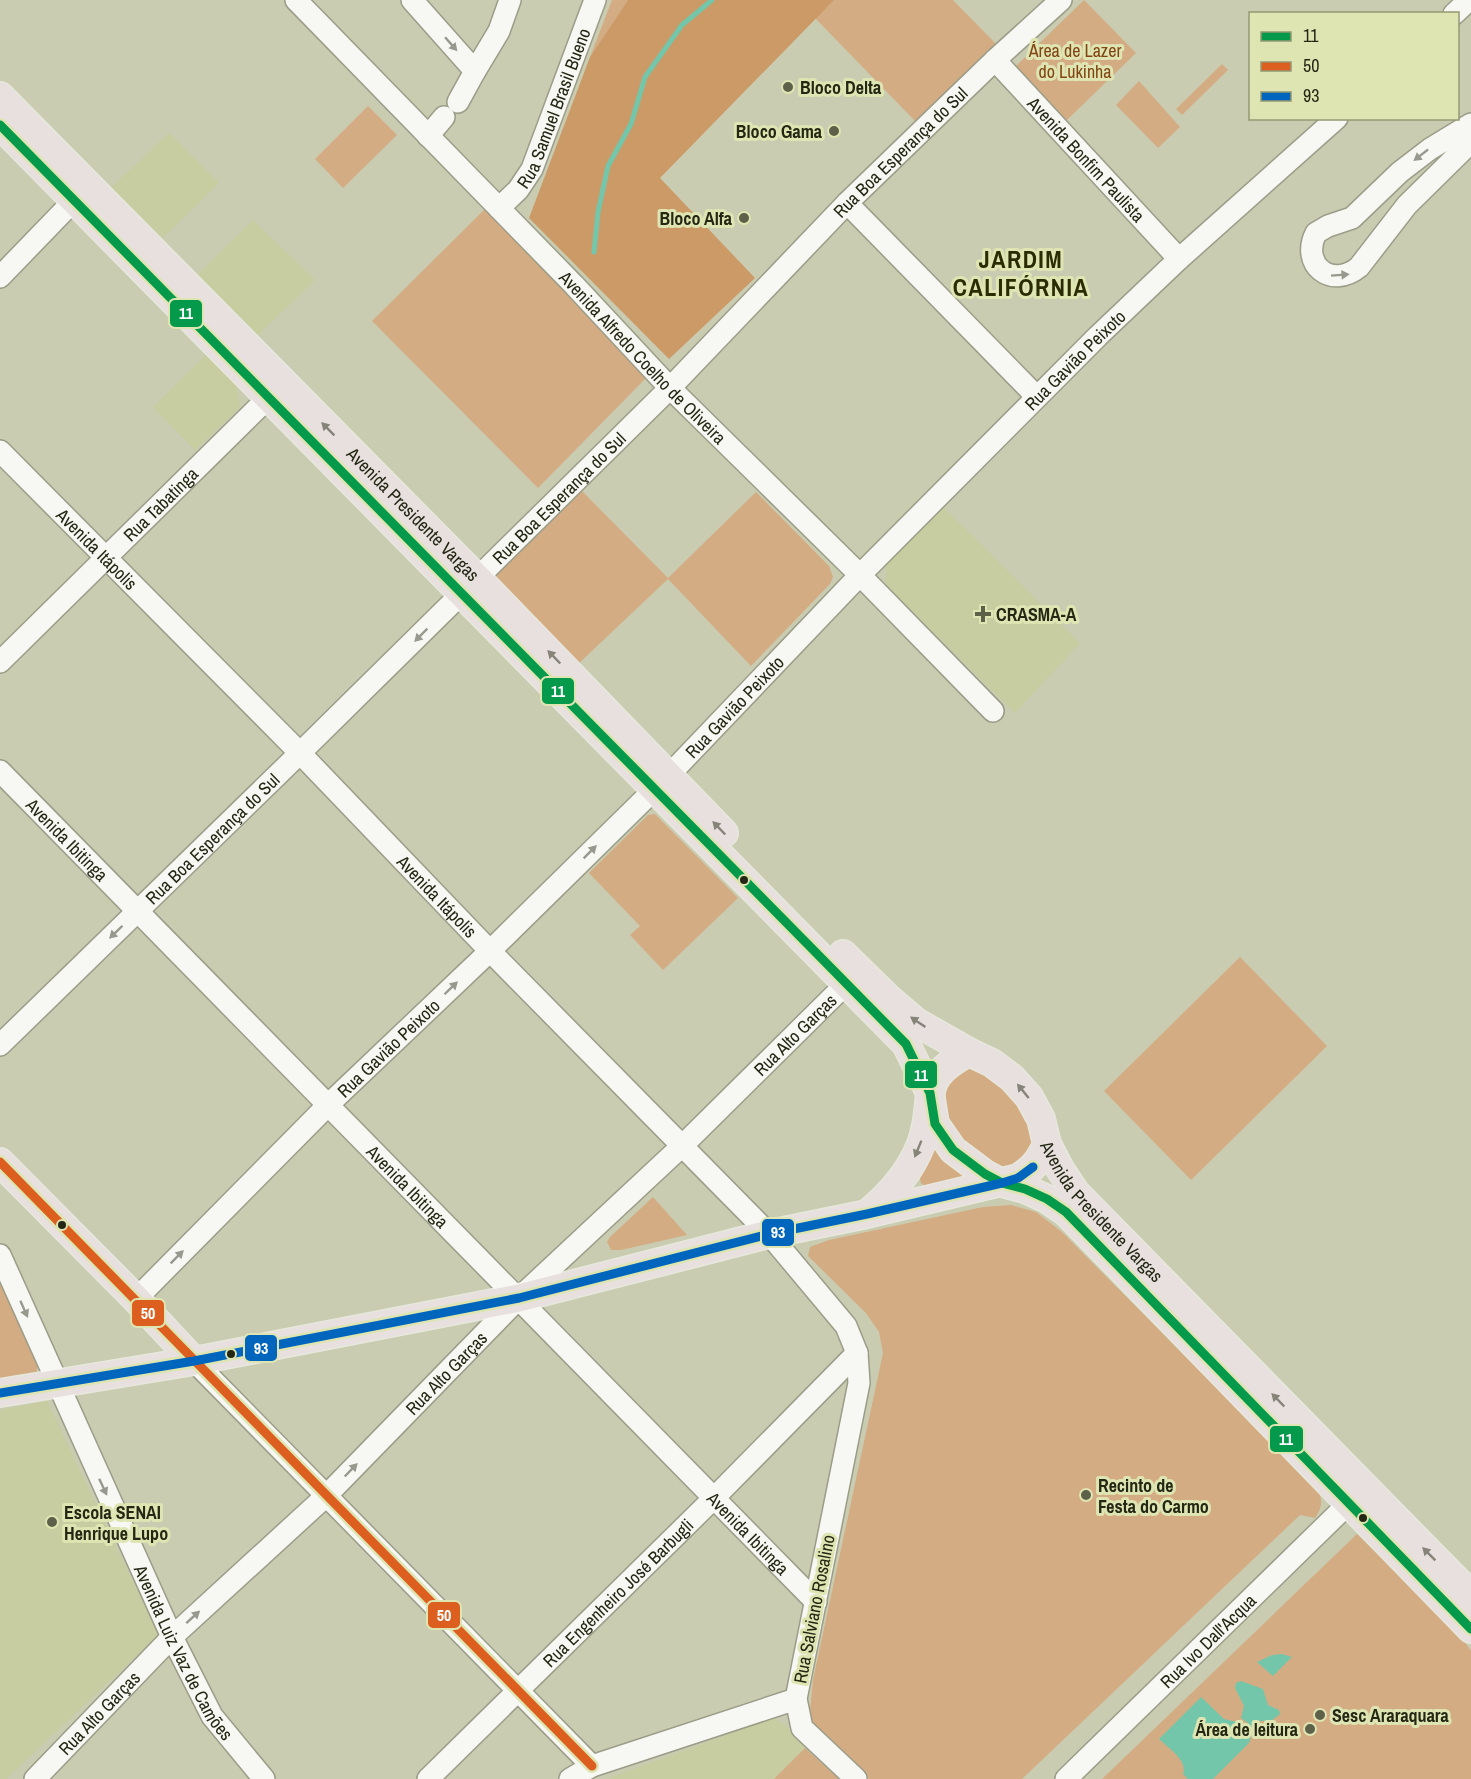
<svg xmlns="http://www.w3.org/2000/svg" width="1471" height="1779" viewBox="0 0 1471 1779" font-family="'Archivo Narrow',sans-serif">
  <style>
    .built { fill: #c7cda0 }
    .green { fill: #d4ac83 }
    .forest { fill: #cc9a67 }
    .water { fill: #74c6aa }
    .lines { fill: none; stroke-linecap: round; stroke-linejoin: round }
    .stream { stroke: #74c6aa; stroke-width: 5 }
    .minor-casing { stroke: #9b9d88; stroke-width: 24 }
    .major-casing { stroke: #e7e8dc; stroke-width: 30 }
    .minor { stroke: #f7f7f3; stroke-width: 21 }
    .major { stroke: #e7e0df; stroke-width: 27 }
    .bus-1-casing { stroke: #dee5b2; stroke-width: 14 }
    .bus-2-casing { stroke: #dee5b2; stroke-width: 14 }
    .bus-3-casing { stroke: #dee5b2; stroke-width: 14 }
    .bus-1 { stroke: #04994b; stroke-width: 9 }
    .bus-2 { stroke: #dd5f20; stroke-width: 9 }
    .bus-3 { stroke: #0065bd; stroke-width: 9 }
    .oneway { fill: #98998e }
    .oneway2 { fill: #868479 }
    .poi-dot { fill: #5e614a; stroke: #dee5b2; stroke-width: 2 }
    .bus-dot { fill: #242713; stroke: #dee5b2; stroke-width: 2 }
    .labels { text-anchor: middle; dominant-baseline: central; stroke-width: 6; stroke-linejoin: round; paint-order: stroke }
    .park-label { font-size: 18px; fill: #824413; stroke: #dee5b2 }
    .poi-label { font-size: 18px; font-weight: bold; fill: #242713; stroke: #dee5b2; text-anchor: start }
    .street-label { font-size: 18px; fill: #242713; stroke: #dee5b2 }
    .district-label { font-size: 24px; font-weight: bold; letter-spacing: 1.5px; fill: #292c00; stroke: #dee5b2 }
    .line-badge { stroke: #dee5b2; stroke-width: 2 }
    .badge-label { font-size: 16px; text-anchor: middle; font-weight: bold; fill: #fff }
  </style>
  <rect width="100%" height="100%" fill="#c9ccb1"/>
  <!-- built -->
  <g class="built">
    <path d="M169,133L219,183L163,238L111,188Z"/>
    <path d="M253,220L315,280L257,336L197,275Z"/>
    <path d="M208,353L236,382L240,407L195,450L153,407Z"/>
    <path d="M944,508L1080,643L1015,713L886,585V565Z"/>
    <path d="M47,1401L158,1635L6,1779H0V1410Z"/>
    <path d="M774,1718L785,1725L805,1748L774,1779H606Z"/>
  </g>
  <!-- green -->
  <g class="green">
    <path d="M612,0H628L590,57Z"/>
    <path d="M834,0H953L997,45L917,123L815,18Z"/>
    <path d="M1084,0L1136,53L1066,121L1014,68Z"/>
    <path d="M1222,64L1228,70L1182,115L1176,109Z"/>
    <path d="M1139,81L1180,127L1158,148L1116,105Z"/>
    <path d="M368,106L397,135L343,188L315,159Z"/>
    <path d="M485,209L649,375L538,488L372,321Z"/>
    <path d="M581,490L668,578L756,492L829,566L833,577L830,584L751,666L668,579L576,666L493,577Z"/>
    <path d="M655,814L738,898L663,970L630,935L640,926L589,873L648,815Z"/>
    <path d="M1240,957L1327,1046L1191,1180L1104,1091Z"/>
    <path d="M977,1066L1024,1103L1035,1146L1017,1167L993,1170L943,1124V1087L966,1067Z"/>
    <path d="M934,1140L972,1179L927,1188L921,1183L919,1175Z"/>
    <path d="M653,1197L687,1235L621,1250H611L607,1242L610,1237Z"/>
    <path d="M1011,1205L1036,1212L1062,1232L1318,1490C1323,1501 1322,1508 1315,1518L1300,1515L1022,1779H869L813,1724L810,1710L813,1680L883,1353L879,1332L866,1313L808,1256L810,1247L829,1240L983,1207Z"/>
    <path d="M0,1280L38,1365L36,1374L0,1384Z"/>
    <path d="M1357,1534L1461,1636L1471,1651V1779H1102Z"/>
    <path d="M805,1748L839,1779H774Z"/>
  </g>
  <!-- forest -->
  <path class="forest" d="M628,0H834L660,178L755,278L669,359L529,218L590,57Z"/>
  <!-- water -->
  <g class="water">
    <path d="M1282,1654L1292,1657L1273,1676L1257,1662L1272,1655Z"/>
    <path d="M1241,1681L1263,1689L1268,1705L1279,1710L1280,1714L1271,1721H1259L1255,1724L1249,1743L1213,1779H1188L1183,1774C1188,1760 1168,1748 1159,1739L1201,1697L1224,1719L1241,1723L1248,1728L1249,1724L1241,1718L1244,1706L1235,1688L1236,1683Z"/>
  </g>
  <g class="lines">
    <!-- stream -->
    <path class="stream" d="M594,252L598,212L608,166L631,124L645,77L682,25L712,0"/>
    <!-- minor casing -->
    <g class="minor-casing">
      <g id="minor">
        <path id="s1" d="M296,0L574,285L670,388L860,575L993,711"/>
        <path d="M412,0L475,71L499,31L510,0"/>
        <path d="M1454,14L1469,0"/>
        <path id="s2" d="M995,60L1179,259"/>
        <path d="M458,102L475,71"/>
        <path d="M1471,124L1430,149L1400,172L1352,218L1328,226L1316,233C1300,264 1331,290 1359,267L1407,205L1471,142"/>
        <path d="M428,136L444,117"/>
        <path d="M847,203L1037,397"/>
        <path id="s3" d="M499,208L518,190L532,169L595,0"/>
        <path d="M0,277L85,189"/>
        <path id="s4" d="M0,451L300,753L490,951L769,1234L846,1326L857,1353L859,1383L796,1699L802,1728L856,1779"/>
        <path id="s5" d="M0,662L269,397"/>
        <path id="s6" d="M0,771L816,1602"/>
        <path id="s7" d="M0,1045L300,753L670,388L847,203L995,60L1061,0"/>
        <path id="s8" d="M0,1255L172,1637L212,1716L264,1779"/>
        <path id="s9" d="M136,1299L329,1104L490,951L669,775L860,575L1098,336L1179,259L1337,118"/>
        <path d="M194,1361L592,1766"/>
        <path id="s10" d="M35,1779L172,1637L326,1496L519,1298L683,1145L857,973"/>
        <path id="s11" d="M428,1779L714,1498L857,1353"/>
        <path d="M570,1779L592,1766L796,1699"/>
        <path id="s12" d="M1066,1779L1349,1503"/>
      </g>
    </g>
    <!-- major casing -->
    <g class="major-casing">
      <g id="major">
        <path id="s13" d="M0,96L477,578L724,833"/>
        <path d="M0,125L906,1044L930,1093L935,1124L953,1150L985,1174L1002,1183L1025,1189L1047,1199L1066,1212L1471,1629"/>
        <path id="s14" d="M843,954L889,999L916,1022L969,1052L992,1063L1012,1078L1029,1097L1041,1119L1047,1144L1060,1169L1076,1193L1471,1595"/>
        <path d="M0,1162L136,1299L194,1361"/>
        <path d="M868,1213C891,1194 910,1173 921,1144C938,1097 914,1081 969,1052"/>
        <path d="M0,1393L194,1361L519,1298L769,1234L867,1214L1018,1178C1033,1169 1040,1160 1047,1144"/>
      </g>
    </g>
    <!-- minor -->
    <use href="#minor" class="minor"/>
    <!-- major -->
    <use href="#major" class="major"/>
    <!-- bus-1 casing -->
    <g class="bus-1-casing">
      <path id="bus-1" d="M0,125L906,1044L930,1093L935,1124L953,1150L985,1174L1002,1183L1025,1189L1047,1199L1066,1212L1471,1629"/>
    </g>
    <!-- bus-2 casing -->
    <g class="bus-2-casing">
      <path id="bus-2" d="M0,1162L592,1766"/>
    </g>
    <!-- bus-3 casing -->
    <g class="bus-3-casing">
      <path id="bus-3" d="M0,1393L194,1361L519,1298L769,1234L867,1214L1002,1183L1018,1178L1033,1167"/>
    </g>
    <!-- bus-1 -->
    <use href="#bus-1" class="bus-1"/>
    <!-- bus-2 -->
    <use href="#bus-2" class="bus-2"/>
    <!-- bus-3 -->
    <use href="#bus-3" class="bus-3"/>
  </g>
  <!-- one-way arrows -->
  <defs><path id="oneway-solid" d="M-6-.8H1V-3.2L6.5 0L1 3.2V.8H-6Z" transform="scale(1.5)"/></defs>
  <g class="oneway">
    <use href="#oneway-solid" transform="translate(451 44) rotate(49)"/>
    <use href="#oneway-solid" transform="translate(1421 155) rotate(142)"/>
    <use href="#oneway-solid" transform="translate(1340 275) rotate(-4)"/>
    <use href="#oneway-solid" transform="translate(421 635) rotate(135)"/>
    <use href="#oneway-solid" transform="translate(590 852) rotate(-45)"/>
    <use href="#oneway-solid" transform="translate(116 932) rotate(136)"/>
    <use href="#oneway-solid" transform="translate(451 988) rotate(-44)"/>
    <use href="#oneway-solid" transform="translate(177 1257) rotate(-45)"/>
    <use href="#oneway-solid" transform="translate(24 1309) rotate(66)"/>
    <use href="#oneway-solid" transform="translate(351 1470) rotate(-46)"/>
    <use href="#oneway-solid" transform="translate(103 1487) rotate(65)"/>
    <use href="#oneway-solid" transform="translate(193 1617) rotate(-42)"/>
  </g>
  <g class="oneway2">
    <use href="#oneway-solid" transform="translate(328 429) rotate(-135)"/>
    <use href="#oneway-solid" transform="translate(554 657) rotate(-134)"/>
    <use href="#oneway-solid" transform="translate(719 828) rotate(-134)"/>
    <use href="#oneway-solid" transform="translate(918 1022) rotate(-146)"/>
    <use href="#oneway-solid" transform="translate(1023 1091) rotate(-129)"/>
    <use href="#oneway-solid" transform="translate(918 1149) rotate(112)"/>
    <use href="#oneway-solid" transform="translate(1278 1400) rotate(-134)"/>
    <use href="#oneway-solid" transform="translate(1429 1554) rotate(-135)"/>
  </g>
  <!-- markers -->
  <g class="poi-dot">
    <circle cx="788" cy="87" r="6"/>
    <circle cx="834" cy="131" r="6"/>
    <circle cx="744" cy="218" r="6"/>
    <path d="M980 605h6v6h6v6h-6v6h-6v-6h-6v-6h6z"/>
    <circle cx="1086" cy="1495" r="6"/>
    <circle cx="52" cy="1522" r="6"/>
    <circle cx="1320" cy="1715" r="6"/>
    <circle cx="1310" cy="1729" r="6"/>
  </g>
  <g class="bus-dot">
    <circle cx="744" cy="880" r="5"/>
    <circle cx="62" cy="1225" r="5"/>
    <circle cx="231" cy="1354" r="5"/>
    <circle cx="1363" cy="1518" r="5"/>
  </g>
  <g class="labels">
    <!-- park labels -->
    <g class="park-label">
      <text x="1075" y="50">Área de Lazer<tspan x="1075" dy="21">do Lukinha</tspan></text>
    </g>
    <!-- poi labels -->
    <g class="poi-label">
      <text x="800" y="87">Bloco Delta</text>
      <text x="822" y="131" text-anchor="end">Bloco Gama</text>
      <text x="732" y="218" text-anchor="end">Bloco Alfa</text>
      <text x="996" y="614">CRASMA-A</text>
      <text x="1098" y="1485">Recinto de<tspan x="1098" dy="21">Festa do Carmo</tspan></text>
      <text x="64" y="1512">Escola SENAI<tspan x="64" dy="21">Henrique Lupo</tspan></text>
      <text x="1332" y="1715">Sesc Araraquara</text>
      <text x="1298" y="1729" text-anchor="end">Área de leitura</text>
    </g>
    <!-- street labels -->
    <g class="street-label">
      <text stroke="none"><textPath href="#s3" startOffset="116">Rua Samuel Brasil Bueno</textPath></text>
      <text stroke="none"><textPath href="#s7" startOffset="1268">Rua Boa Esperança do Sul</textPath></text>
      <text stroke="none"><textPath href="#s2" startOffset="135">Avenida Bonfim Paulista</textPath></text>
      <text stroke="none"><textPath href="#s1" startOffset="498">Avenida Alfredo Coelho de Oliveira</textPath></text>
      <text stroke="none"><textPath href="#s9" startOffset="1328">Rua Gavião Peixoto</textPath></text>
      <text stroke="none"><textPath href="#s7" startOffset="782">Rua Boa Esperança do Sul</textPath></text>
      <text stroke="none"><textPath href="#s5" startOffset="225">Rua Tabatinga</textPath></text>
      <text stroke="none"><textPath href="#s13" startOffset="588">Avenida Presidente Vargas</textPath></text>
      <text stroke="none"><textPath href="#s4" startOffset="138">Avenida Itápolis</textPath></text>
      <text stroke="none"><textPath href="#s9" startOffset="842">Rua Gavião Peixoto</textPath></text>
      <text stroke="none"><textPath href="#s6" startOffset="96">Avenida Ibitinga</textPath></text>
      <text stroke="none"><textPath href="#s7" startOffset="296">Rua Boa Esperança do Sul</textPath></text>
      <text stroke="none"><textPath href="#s4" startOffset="624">Avenida Itápolis</textPath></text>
      <text stroke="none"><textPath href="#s10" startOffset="1064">Rua Alto Garças</textPath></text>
      <text stroke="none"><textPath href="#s9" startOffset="356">Rua Gavião Peixoto</textPath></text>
      <text stroke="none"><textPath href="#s6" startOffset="582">Avenida Ibitinga</textPath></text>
      <text stroke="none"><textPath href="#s14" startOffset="375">Avenida Presidente Vargas</textPath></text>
      <text stroke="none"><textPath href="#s10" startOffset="578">Rua Alto Garças</textPath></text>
      <text stroke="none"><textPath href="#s6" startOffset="1068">Avenida Ibitinga</textPath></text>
      <text stroke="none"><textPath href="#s11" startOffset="266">Rua Engenheiro José Barbugli</textPath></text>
      <text transform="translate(814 1609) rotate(-79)">Rua Salviano Rosalino</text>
      <text stroke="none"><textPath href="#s12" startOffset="198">Rua Ivo Dall'Acqua</textPath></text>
      <text stroke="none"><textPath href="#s8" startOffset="438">Avenida Luiz Vaz de Camões</textPath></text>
      <text stroke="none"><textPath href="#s10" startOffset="92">Rua Alto Garças</textPath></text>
    </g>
    <!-- district labels -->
    <g class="district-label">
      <text x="1021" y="259">JARDIM<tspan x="1021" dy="28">CALIFÓRNIA</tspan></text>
    </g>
  </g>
  <g class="line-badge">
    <rect x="169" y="299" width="34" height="29" rx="6" fill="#04994b"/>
    <rect x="541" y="677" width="34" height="28" rx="6" fill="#04994b"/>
    <rect x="904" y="1060" width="34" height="29" rx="6" fill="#04994b"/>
    <rect x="761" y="1218" width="34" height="29" rx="6" fill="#0065bd"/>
    <rect x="131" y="1299" width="34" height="28" rx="6" fill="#dd5f20"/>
    <rect x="244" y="1334" width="34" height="28" rx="6" fill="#0065bd"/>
    <rect x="1269" y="1425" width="35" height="28" rx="6" fill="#04994b"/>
    <rect x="427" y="1601" width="34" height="28" rx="6" fill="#dd5f20"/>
  </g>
  <g class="badge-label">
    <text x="186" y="319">11</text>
    <text x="558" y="697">11</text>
    <text x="921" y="1081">11</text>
    <text x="778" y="1238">93</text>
    <text x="148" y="1319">50</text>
    <text x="261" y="1354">93</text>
    <text x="1286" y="1445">11</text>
    <text x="444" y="1621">50</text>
  </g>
  <!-- legend -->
  <rect x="1249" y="12" width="210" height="108" fill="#dee5b2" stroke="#949972" stroke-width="1.5"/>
  <rect x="1261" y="32" width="30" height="9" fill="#04994b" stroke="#949972" stroke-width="1.5"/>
  <text x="1303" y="42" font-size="18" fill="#242713">11</text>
  <rect x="1261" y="62" width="30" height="9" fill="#dd5f20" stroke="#949972" stroke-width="1.5"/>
  <text x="1303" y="72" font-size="18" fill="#242713">50</text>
  <rect x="1261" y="92" width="30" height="9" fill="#0065bd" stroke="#949972" stroke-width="1.5"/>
  <text x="1303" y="102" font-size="18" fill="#242713">93</text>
</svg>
